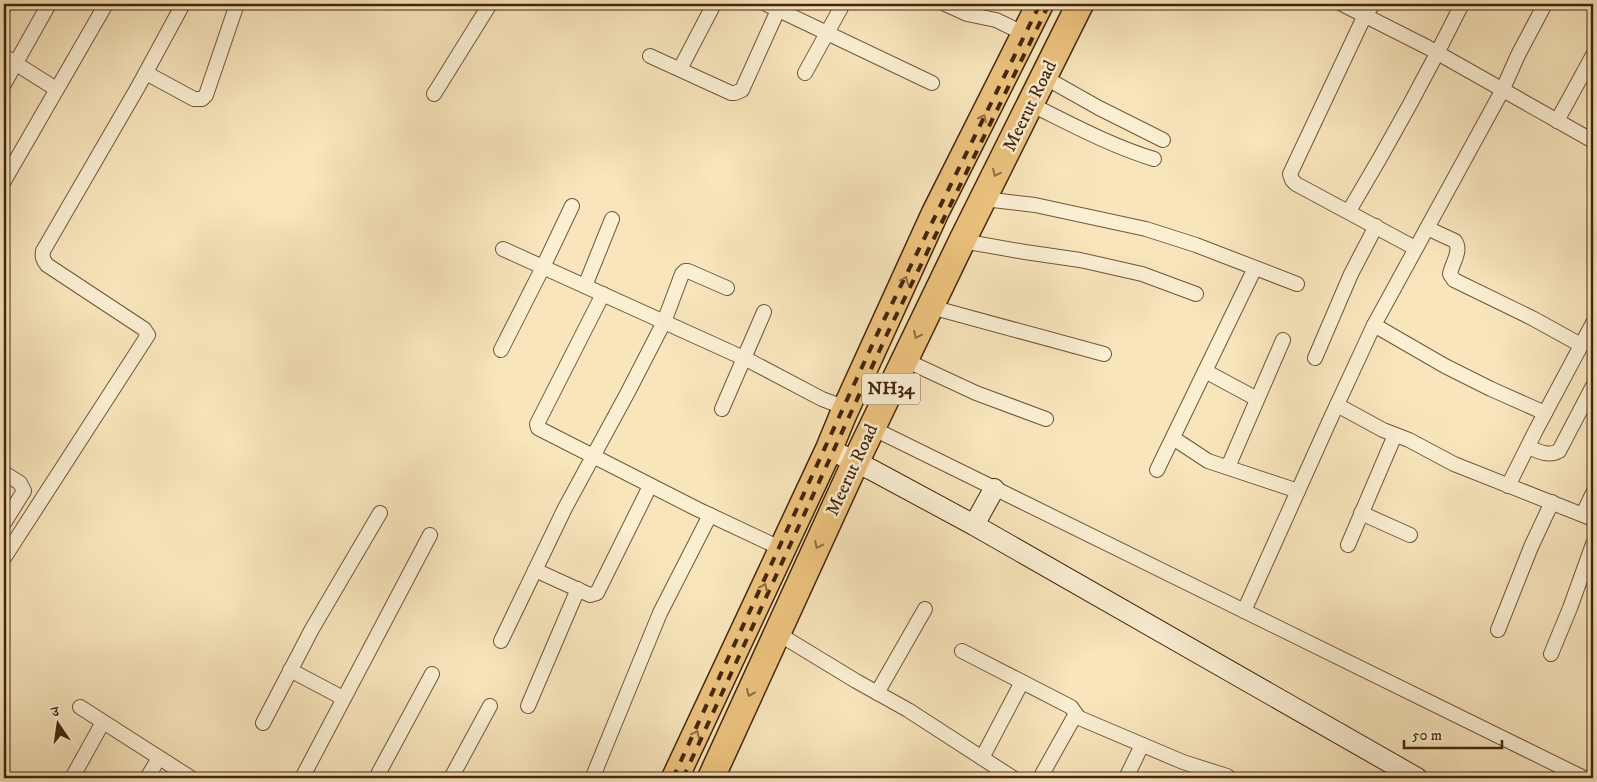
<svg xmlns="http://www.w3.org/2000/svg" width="1597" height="782" viewBox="0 0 1597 782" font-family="'IM FELL DW Pica','Noto Serif Devanagari',serif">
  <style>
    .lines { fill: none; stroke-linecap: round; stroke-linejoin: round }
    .street-casing { stroke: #715638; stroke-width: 16 }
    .secondary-casing { stroke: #44260c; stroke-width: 22 }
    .highway-casing { stroke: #44260c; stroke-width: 29 }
    .street { stroke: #faeed3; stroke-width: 14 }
    .secondary { stroke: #faeed3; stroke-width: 20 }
    .highway { stroke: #ecc27e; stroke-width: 26 }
    .rail { stroke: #44260c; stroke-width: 4; stroke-dasharray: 9 9; stroke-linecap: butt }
    .oneway { stroke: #906c3f }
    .labels { text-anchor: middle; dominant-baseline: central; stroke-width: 5; stroke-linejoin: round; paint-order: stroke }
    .shield { fill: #faeed3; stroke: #7b6248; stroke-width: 1 }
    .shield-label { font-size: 18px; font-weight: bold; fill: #44260c }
    .street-label { font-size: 19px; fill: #44260c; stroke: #faeed3 }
  </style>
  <rect width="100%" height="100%" fill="#f8e5bc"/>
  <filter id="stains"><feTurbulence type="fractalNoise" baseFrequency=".004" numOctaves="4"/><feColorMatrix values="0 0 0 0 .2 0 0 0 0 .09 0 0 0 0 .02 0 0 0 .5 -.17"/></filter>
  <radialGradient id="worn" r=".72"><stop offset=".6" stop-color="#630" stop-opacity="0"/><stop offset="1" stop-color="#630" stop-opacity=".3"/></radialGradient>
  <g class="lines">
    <!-- street casing -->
    <g class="street-casing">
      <g id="street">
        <path d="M766,4L932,83"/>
        <path d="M945,4L967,14L996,20L1025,34"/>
        <path d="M1342,4L1427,47L1593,141"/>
        <path d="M1373,4L1365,15L1290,174L1292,180L1296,184L1415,248"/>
        <path d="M4,56L56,89"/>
        <path d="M650,56L731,93H735L742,90L778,10"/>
        <path d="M680,69L714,4"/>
        <path d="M146,73L194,99H202L206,95L237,4"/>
        <path d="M805,73L843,4"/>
        <path d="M1044,77L1099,108L1163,140"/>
        <path d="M4,84L49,4"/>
        <path d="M434,94L490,4"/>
        <path d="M1030,104C1071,124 1111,146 1154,159"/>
        <path d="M1557,121L1593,55"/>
        <path d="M4,181L106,4"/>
        <path d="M984,199L1035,205L1146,229L1196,245L1297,284"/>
        <path d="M1349,211C1389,144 1427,75 1462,4"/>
        <path d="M1427,228L1455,241C1462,251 1452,263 1450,274L1454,280L1532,318L1581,345"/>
        <path d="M962,241L1025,252L1080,260L1142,274L1196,294"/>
        <path d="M503,249L748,360L822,399L846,408"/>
        <path d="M585,286L612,219"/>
        <path d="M603,294L537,424L538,428L697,509L782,549"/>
        <path d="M931,307L1104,354"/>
        <path d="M1374,325L1445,366L1491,389L1545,413"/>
        <path d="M501,350L543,267L572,206"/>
        <path d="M1315,358L1351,274L1376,226"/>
        <path d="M905,360L976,393L1046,419"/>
        <path d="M1205,371L1257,399"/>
        <path d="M1337,405L1383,430L1409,440L1454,464L1593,519"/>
        <path d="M722,409L764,312"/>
        <path d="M872,428L1584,778"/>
        <path d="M1173,438L1208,461L1298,491"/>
        <path d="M1528,447C1538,451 1548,457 1559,451L1593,386"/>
        <path d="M1228,467L1283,340"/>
        <path d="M1157,470L1255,268"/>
        <path d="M4,473L20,483L24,491L4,523"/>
        <path d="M1508,486L1536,430L1593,323"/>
        <path d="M1361,513L1410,535"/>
        <path d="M1583,514L1593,493"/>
        <path d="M1348,545L1395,435"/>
        <path d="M4,558L148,335L144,329L47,265C43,260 42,257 43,251L138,87L183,4"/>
        <path d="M535,570L590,595L597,593L650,486"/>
        <path d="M1244,611L1329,422L1374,325L1502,91L1518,55L1545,4"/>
        <path d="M1498,630L1531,547L1552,502"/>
        <path d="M777,633L856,681L908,710L1013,778"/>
        <path d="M501,641L565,508L628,392L664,322L682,274L685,271H688L727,288"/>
        <path d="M962,651L1071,707L1079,718"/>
        <path d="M1551,654L1570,608L1593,544"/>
        <path d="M290,670L343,698"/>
        <path d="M877,693L925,609"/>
        <path d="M528,706L578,589"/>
        <path d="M80,707L191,778"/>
        <path d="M263,723L312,629L380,513"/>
        <path d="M982,758L1022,682"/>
        <path d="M594,774L660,613L710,515"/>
        <path d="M72,778L103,722"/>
        <path d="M147,778L159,758"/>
        <path d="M302,778L430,535"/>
        <path d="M376,778L432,674"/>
        <path d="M451,778L490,706"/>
        <path d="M1040,778L1073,719L1077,717L1183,762L1227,776L1229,778"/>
        <path d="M1126,778L1142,745"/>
      </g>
    </g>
    <!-- secondary casing -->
    <g class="secondary-casing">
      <g id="secondary">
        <path d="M829,449L872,470L974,525L1417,778"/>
        <path d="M974,525L994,489"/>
      </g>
    </g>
    <!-- highway casing -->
    <g class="highway-casing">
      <g id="highway">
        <path d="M675,778L829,449L843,415L935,213L1040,4"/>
        <path d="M711,778L856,461L962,241L1080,4"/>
      </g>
    </g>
    <!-- street -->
    <use href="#street" class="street"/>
    <!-- secondary -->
    <use href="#secondary" class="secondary"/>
    <!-- highway -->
    <use href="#highway" class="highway"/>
    <!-- rail -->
    <g class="rail">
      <path d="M673,778L880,328L1040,4"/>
      <path d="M683,778L888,332L1049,4"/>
    </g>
  </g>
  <!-- one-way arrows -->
  <defs><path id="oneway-chevron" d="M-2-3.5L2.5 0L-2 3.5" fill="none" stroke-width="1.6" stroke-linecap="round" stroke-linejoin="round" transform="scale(1.25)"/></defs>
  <g class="oneway">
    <use href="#oneway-chevron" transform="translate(983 118) rotate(-63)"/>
    <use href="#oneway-chevron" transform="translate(996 173) rotate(116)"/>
    <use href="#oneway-chevron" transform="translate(905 280) rotate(-65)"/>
    <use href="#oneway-chevron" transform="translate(917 335) rotate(116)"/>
    <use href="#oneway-chevron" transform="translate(818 545) rotate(115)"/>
    <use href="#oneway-chevron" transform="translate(764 587) rotate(-65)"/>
    <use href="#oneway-chevron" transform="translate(750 693) rotate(114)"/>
    <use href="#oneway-chevron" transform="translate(696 734) rotate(-65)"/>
  </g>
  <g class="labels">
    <!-- shield labels -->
    <rect class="shield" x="862" y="373.5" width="58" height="31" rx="4"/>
    <g class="shield-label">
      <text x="891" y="389">NH34</text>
    </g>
    <!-- street labels -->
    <g class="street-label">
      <text transform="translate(1030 106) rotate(-64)">Meerut Road</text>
      <text transform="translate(852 470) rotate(-65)">Meerut Road</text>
    </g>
  </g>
  <!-- margin -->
  <rect width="1597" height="782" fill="none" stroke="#f8e5bc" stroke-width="20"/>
  <rect x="5" y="5" width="1587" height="772" fill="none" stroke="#44260c" stroke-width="2.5"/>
  <rect x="10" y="10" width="1577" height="762" fill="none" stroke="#44260c"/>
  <!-- north arrow -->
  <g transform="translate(58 724) rotate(347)" stroke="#faeed3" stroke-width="4" paint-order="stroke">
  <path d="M0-4L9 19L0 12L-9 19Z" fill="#44260c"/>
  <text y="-8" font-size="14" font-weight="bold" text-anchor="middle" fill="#44260c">उ</text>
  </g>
  <!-- scale -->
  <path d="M1404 740v8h98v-8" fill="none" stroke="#44260c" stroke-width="2.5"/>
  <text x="1412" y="740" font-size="15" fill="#44260c" stroke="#faeed3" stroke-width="4" paint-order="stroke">50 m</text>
  <rect width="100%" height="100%" filter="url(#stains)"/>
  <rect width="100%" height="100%" fill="url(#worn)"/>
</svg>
